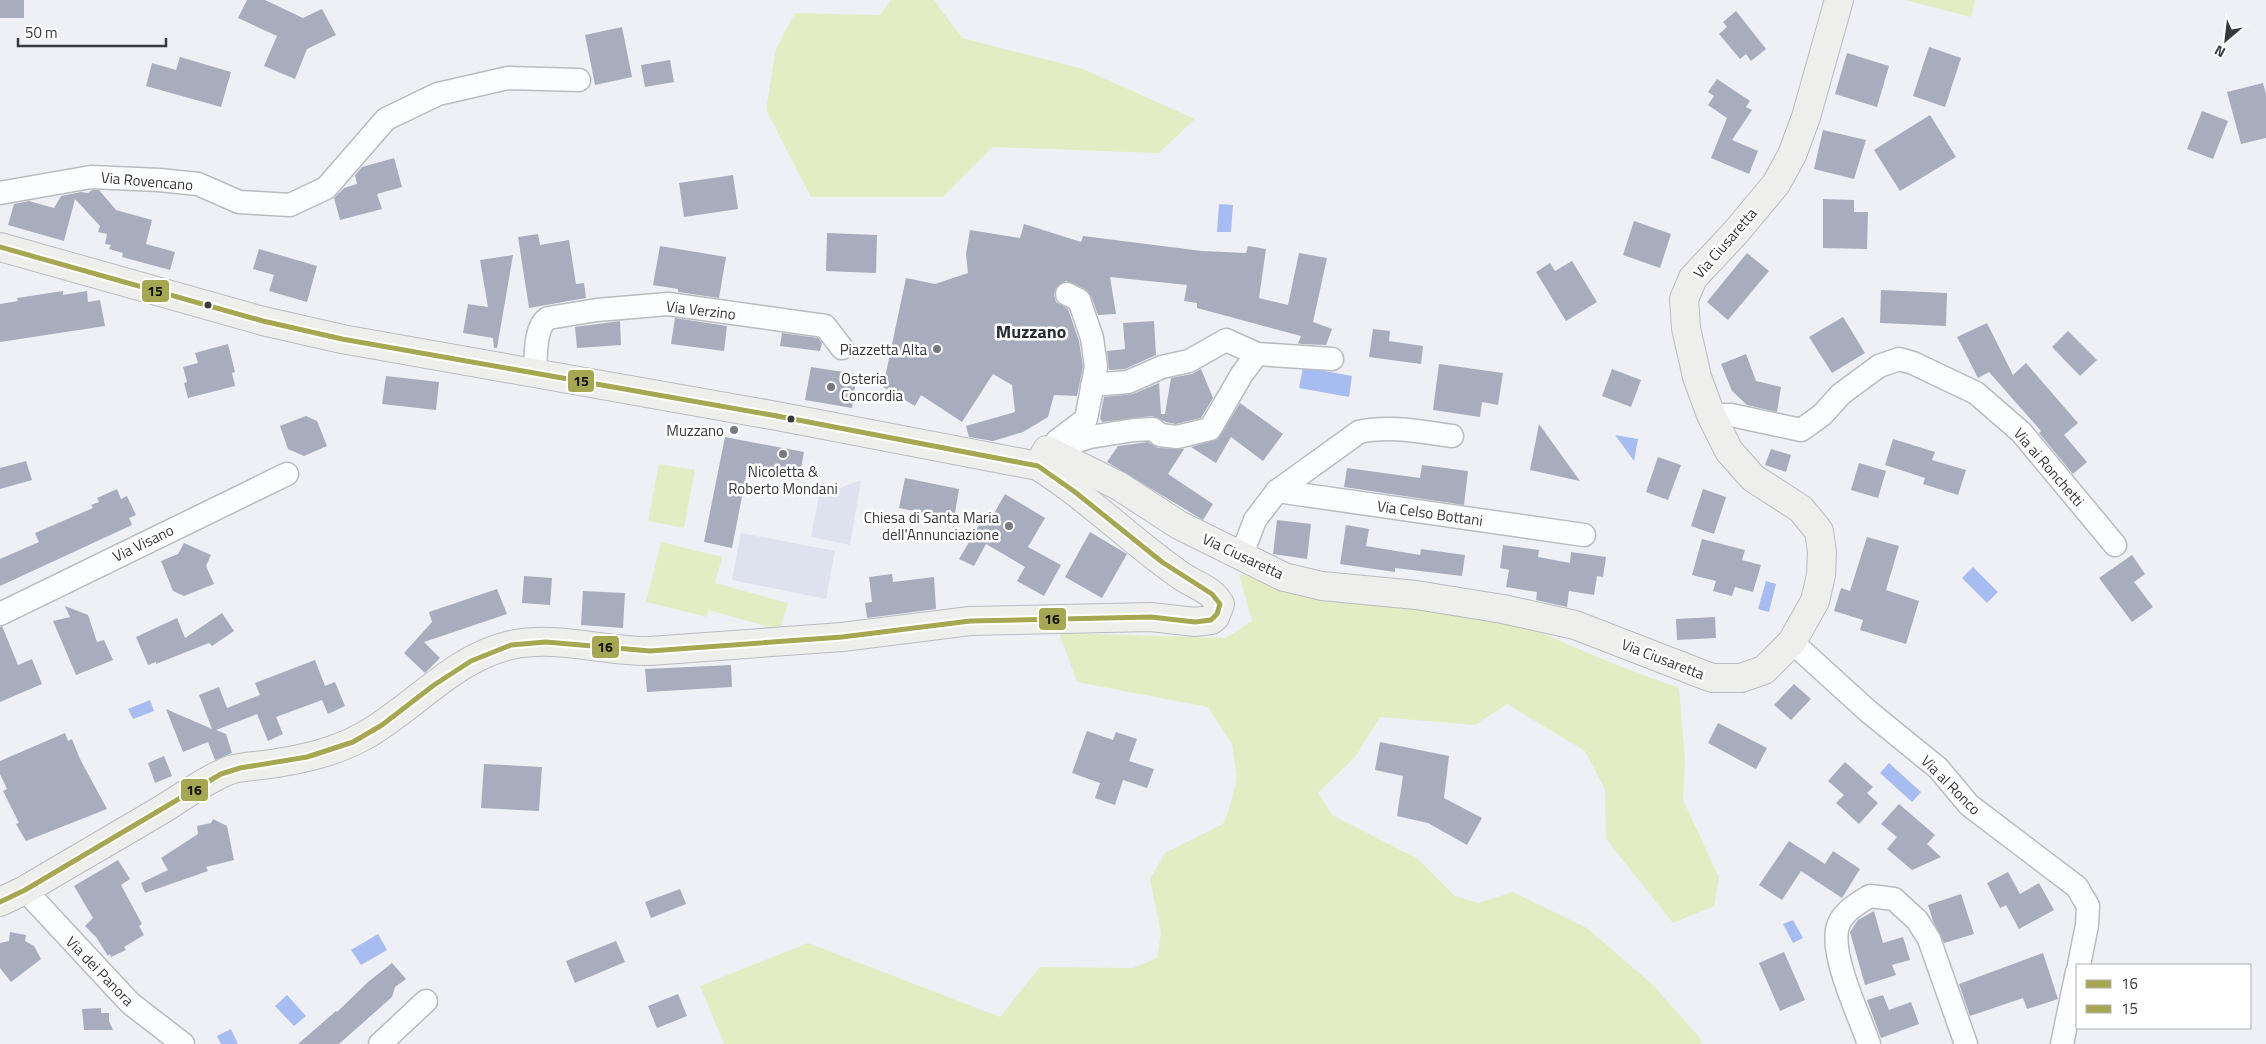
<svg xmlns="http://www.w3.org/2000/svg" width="2266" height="1044" viewBox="0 0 2266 1044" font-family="'Titillium Web',sans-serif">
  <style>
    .built { fill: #dde2ee }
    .green { fill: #e4ecc4 }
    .water { fill: #a7bcf0 }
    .building { fill: #a7adbc }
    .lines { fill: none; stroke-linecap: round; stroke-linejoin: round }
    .street-casing { stroke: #b9bbbf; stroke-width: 25 }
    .secondary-casing { stroke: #b9bbbf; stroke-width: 30 }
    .street { stroke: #fcfdfe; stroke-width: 22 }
    .secondary { stroke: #eeefed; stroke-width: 28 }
    .bus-1-casing { stroke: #fff; stroke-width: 9 }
    .bus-2-casing { stroke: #fff; stroke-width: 9 }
    .bus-1 { stroke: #a5a851; stroke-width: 5 }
    .bus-2 { stroke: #a5a851; stroke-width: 5 }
    .bus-dot { fill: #38393d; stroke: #fff; stroke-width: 2 }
    .poi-dot { fill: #78797e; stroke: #fff; stroke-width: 2 }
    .labels { text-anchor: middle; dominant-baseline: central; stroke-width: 5; stroke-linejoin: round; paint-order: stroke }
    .street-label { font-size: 15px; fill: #38393d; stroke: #fff }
    .poi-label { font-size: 15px; fill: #38393d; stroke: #fff; text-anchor: end }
    .quarter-label { font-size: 18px; font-weight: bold; fill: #292c33; stroke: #fff }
    .line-badge { stroke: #fff; stroke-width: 2 }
    .pale-badge-label { font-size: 14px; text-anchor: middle; font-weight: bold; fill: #111 }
  </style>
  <rect width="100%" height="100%" fill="#eef0f6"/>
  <!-- built -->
  <g class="built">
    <path d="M861,480L850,545L811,537L819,496Z"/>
    <path d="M741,533L835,551L826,599L732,580Z"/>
  </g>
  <!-- green -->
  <g class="green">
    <path d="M891,0H934L962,38L1083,69L1195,119L1159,153L993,147L943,197H811L766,110L776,49L795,13L880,15Z"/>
    <path d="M1905,0H1975L1971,17Z"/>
    <path d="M659,464L695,470L684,528L648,521Z"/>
    <path d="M661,542L722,557L715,583L788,603L780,630L708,610L707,617L646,602Z"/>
    <path d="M1239,574L1282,583L1509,619L1614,664L1679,688L1685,760L1683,800L1719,877L1714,906L1673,923L1606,839L1605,790L1585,751L1507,704L1475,725L1380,717L1355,757L1318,793L1332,815L1418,859L1455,896L1478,903L1513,892L1587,928L1653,985L1699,1037L1702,1044H724L700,986L808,943L1000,1017L1040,967L1133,968L1157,958L1161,933L1150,879L1165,853L1223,824L1228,812L1237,779L1232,744L1208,707L1077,682L1059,633L1226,638L1252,621Z"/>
  </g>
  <!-- water -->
  <g class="water">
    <path d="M1219,204L1233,205L1231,232H1217Z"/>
    <path d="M1303,367L1352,376L1349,397L1299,388Z"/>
    <path d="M1615,435L1638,439L1634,461Z"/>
    <path d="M1973,567L1998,592L1987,603L1962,578Z"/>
    <path d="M1766,581L1776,584L1769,612L1758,609Z"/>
    <path d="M150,700L154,711L133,719L128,709Z"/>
    <path d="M1889,763L1921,792L1912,802L1880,773Z"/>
    <path d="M1793,920L1803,938L1793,943L1783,924Z"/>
    <path d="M378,934L387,950L361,965L351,950Z"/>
    <path d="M287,995L306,1016L294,1026L275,1006Z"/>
    <path d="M231,1029L238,1044H221L217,1036Z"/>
  </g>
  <!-- building -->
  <g class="building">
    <rect x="0" y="0" width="24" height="18"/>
    <path d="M247,0H265L303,18L322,9L336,35L307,49L295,79L264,66L277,36L238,18Z"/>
    <path d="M1736,11L1766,49L1751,61L1746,54L1740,59L1719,34L1727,27L1723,22Z"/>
    <path d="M622,27L632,77L595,85L585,35Z"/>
    <path d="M1929,47L1961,58L1945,107L1913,96Z"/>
    <path d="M1847,53L1889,66L1877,107L1835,94Z"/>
    <path d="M180,57L231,72L221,107L146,86L152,63L176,70Z"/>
    <path d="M670,60L674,82L645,87L641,65Z"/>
    <path d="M1717,79L1750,101L1746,107L1752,110L1732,140L1758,151L1749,174L1711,158L1727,118L1708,105L1714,96L1708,92Z"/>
    <path d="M2263,83L2266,94V138L2241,144L2227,92Z"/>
    <path d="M2202,111L2228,121L2213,159L2187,149Z"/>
    <path d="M1930,115L1956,157L1900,191L1874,150Z"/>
    <path d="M1823,130L1866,140L1854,179L1814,169Z"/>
    <path d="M394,158L402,187L377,194L382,209L340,220L334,198L344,188L357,184L355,175L362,167Z"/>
    <path d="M733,175L738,209L684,217L679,183Z"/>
    <path d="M92,190H99L116,210L152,220L146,244L175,252L170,270L122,257L123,253L109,249L111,245L105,244L107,234L98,232L100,226L75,199L64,241L8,225L14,204L29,201L54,208L61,196L81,192L88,193Z"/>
    <path d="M1823,199L1854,200V212H1868L1867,249L1823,248Z"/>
    <path d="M1634,221L1671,234L1660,268L1623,255Z"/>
    <path d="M1024,224L1081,242L1083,236L1202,251L1246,253L1248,246L1266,249L1259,298L1288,305L1299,253L1327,258L1313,322L1332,329L1326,345L1301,344L1298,343L1301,336L1197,308V303L1184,301L1187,285L1110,277L1116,314L1098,315L1091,296L1085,289L1066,281L1056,288L1054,295L1056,302L1068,309L1079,341L1083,367L1077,396L1054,395L1048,417L1023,432L993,441L969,437L966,426L1015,412L1012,385L993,374L962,422L921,395L915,406L883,387L906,278L935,284L968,273L966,254L970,230L1020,238Z"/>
    <path d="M827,233L877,235L876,273L826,271Z"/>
    <path d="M538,234L540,245L569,240L576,284L584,283L586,298L529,308L518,237Z"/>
    <path d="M660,246L726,257L719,298L678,292V289L653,285Z"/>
    <path d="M259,249L317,266L307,302L269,291L274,275L253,269Z"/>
    <path d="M1747,253L1769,271L1728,320L1707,302Z"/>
    <path d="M513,255L497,348H494L493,338L463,333L468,304L488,307L480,260Z"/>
    <path d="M1572,261L1597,302L1566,321L1536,272L1550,263L1555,271Z"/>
    <path d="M1881,290L1947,293L1946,326L1880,323Z"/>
    <path d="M63,291V295L87,291L88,302L100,300L105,326L0,342V304L18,301L17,298Z"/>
    <path d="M1843,317L1865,353L1832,373L1809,337Z"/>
    <path d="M675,318L727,326L724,351L671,344Z"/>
    <path d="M620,321L621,345L577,348L575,327Z"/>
    <path d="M1154,321L1156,355L1125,369L1109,370L1107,351L1125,349L1123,323Z"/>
    <path d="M1987,323L2013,375L2026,363L2078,423L2064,435L2087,462L2073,474L2039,433L2041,431L1989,372L1978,378L1957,337Z"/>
    <path d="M1373,329L1390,331L1389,341L1423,346L1421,364L1369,357Z"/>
    <path d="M2068,331L2097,360L2080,376L2052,347Z"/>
    <path d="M782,333L818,338L822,343L820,351L780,346Z"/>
    <path d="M228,344L235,372L232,373L235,386L188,398L184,383L187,382L183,367L198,363L195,353Z"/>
    <path d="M1746,354L1756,381L1781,387L1777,412L1747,405L1732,391L1721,364Z"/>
    <path d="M1439,364L1503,373L1498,405L1482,402L1480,417L1433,410Z"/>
    <path d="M811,367L857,374L852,408L805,400Z"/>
    <path d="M1201,369L1213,398L1201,418L1176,424L1166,422L1152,416L1102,422L1100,418L1104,397L1133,394L1159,383L1161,414H1165L1171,378L1192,374Z"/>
    <path d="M1612,369L1641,380L1631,407L1602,396Z"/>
    <path d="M386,376L439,382L436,410L382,404Z"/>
    <path d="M1240,403L1283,434L1263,461L1231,437L1216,463L1191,447L1218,439Z"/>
    <path d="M306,416L317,421L327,446L304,456L288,449L280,426Z"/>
    <path d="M1539,424L1580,481L1530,470Z"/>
    <path d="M725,437L804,452L799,480L747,471L732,548L704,542Z"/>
    <path d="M1893,439L1935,452L1932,460L1966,470L1958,495L1923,484L1925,478L1885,465Z"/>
    <path d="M1148,442L1158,448L1184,449L1168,474L1213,504L1203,520L1107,462L1118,446Z"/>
    <path d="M1771,449L1791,455L1786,472L1765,465Z"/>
    <path d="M1658,457L1681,465L1668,500L1646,492Z"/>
    <path d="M26,461L32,480L0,489V468Z"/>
    <path d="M1859,463L1886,471L1878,498L1851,490Z"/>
    <path d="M1422,465L1468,471L1464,505L1344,487L1347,468L1420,478Z"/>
    <path d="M905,478L959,489L954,519L899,508Z"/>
    <path d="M117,489L121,499L127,496L136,515L129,518L132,525L0,586V559L39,542L35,533L93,508L91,505L99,502L97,498Z"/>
    <path d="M1703,489L1726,497L1714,534L1691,526Z"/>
    <path d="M1005,494L1045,518L1028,547L1061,565L1044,596L1017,581L1025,567L986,544L974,566L959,559L985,515L991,519Z"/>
    <path d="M1277,520L1311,524L1307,559L1273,554Z"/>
    <path d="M1346,525L1369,529L1366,546L1420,555L1421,549L1465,555L1462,576L1395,568V572L1340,564Z"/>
    <path d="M1090,532L1127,554L1102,598L1065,577Z"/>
    <path d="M1867,537L1899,546L1886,590L1919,601L1906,644L1860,630L1863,620L1834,611L1841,588L1850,591Z"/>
    <path d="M1702,539L1745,550L1742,560L1761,565L1753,592L1735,587L1732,596L1713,591L1716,581L1692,575Z"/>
    <path d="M184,543L211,555L206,566L214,584L184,596L173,591L161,561L178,554Z"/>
    <path d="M1503,545L1539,550L1538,557L1570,563L1571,552L1606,557L1603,577L1597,576L1594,595L1569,591L1567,607L1536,600L1537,592L1506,587L1509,570L1500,568Z"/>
    <path d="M2132,555L2145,574L2134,582L2153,607L2132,622L2099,578Z"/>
    <path d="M892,574L893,582L934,577L936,609L867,618L865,603L872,602L869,577Z"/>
    <path d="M524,576L552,578L550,605L522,603Z"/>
    <path d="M497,589L507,614L424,642L440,658L425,673L404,653L432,622L429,612Z"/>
    <path d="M583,591L625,593L623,628L581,625Z"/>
    <path d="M65,606L88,615L97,642L104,640L113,660L76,675L53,621L70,617Z"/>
    <path d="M222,613L234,631L212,646L209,643L156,664V662L148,665L136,637L177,618L185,638Z"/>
    <path d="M1715,617L1716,638L1677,640L1676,619Z"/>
    <path d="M2,626L18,665L32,659L42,684L0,702V627Z"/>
    <path d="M315,660L325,686L335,682L345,706L328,714L322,700L276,717L283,734L268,741L257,714L216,730L226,734L232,753L215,760L208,742L183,752L166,709L212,729L199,695L219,687L227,708L260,695L255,683Z"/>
    <path d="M731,665L732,687L647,692L645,669Z"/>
    <path d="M1794,684L1811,699L1791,720L1774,705Z"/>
    <path d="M1718,723L1767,748L1756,769L1708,743Z"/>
    <path d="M1087,731L1113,740L1116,732L1137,739L1129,761L1154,769L1147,788L1123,780L1115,805L1095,798L1100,783L1072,773Z"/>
    <path d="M65,733L68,741L72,739L80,759L107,809L26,841L16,824L19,823L3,791L7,789L0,774V761Z"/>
    <path d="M1380,742L1449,756L1444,798L1482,818L1467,845L1428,823L1397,816L1403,776L1375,770Z"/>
    <path d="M164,756L172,776L155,783L148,763Z"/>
    <path d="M1845,762L1873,787L1867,793L1878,803L1859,824L1836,803L1844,795L1828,781Z"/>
    <path d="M484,764L542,767L539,811L481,808Z"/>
    <path d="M1899,804L1935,835L1927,844L1941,857L1912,870L1887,849L1897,837L1881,824Z"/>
    <path d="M213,819L227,826L234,860L206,867L208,871L145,893L141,883L168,870L161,858L198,834L197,826L211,823Z"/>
    <path d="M1789,841L1825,864L1833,851L1860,869L1842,898L1801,871L1782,900L1759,885Z"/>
    <path d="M118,860L130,879L121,885L142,924L139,926L144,935L124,947L126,950L111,957L110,954L108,956L96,937L85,926L93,918L74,886Z"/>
    <path d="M2008,872L2020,894L2039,883L2054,910L2019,929L2006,905L2000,908L1987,883Z"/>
    <path d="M680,889L686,904L651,918L645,902Z"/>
    <path d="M1961,894L1974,934L1944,943L1933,921L1928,905Z"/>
    <path d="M1874,911L1883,943L1903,937L1910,960L1892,965L1896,975L1865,985L1850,932L1858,920Z"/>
    <path d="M10,932L26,935L25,941L34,946L41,959L11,982L0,968V943L9,941Z"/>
    <path d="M616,941L625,962L575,983L566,961Z"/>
    <path d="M1784,952L1805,1000L1780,1011L1759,963Z"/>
    <path d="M2043,953L2058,999L2027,1009L2023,998L1970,1016L1959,984Z"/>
    <path d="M392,963L406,979L395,987L392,997L339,1044H298L336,1011L337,1012L368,982Z"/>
    <path d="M678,994L687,1016L657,1028L648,1006Z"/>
    <path d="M1883,995L1889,1010L1911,1002L1919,1024L1881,1038L1867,1000Z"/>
    <path d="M101,1008V1013H109V1021L113,1030H84L82,1009Z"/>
  </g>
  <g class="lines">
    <!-- street casing -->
    <g class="street-casing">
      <g id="street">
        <path d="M0,193L91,177L159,180L198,184L239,202L290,205L326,188L386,119L438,94L508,78L579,80"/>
        <path d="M535,372C536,357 534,327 548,318L597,310L668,304L825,326L842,348"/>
        <path d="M1092,385L1128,382L1162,367L1189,361L1226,340L1257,354L1332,359"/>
        <path d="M1711,415H1731L1801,430L1822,415L1841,394L1879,366L1899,359L1913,363L1976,393L2021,432L2115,545"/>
        <path d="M1057,441L1086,419L1096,367L1092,338L1079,300L1067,294"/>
        <path d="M1047,450L1090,437L1134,430L1153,429L1160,435L1177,437L1210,429L1242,374L1257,354"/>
        <path d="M1277,491L1584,535"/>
        <path d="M1241,557L1255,520L1277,491L1359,432C1389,425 1422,432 1452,436"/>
        <path d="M0,614L287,474"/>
        <path d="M1792,642L1869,712L1938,768L1969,805L2077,887L2088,906L2087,925L2079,965"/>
        <path d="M25,890L130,1003L183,1044"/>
        <path d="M380,1044L426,1001"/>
        <path d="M1869,1044C1859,1015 1832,960 1837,930C1840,913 1857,904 1870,896L1894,899L1917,920L1929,939L1966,1044"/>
        <path d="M2062,1044L2077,972"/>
      </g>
    </g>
    <!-- secondary casing -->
    <g class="secondary-casing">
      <g id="secondary">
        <path d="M0,247L263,321L342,339L777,416L1038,466C1089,498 1131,541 1180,575C1192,584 1212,589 1220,604L1215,617L1211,620L1195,622L1151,617L970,621L842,637L650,651C603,652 558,635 511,645C453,658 414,708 364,736C335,752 304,759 271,764C258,766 243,766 230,770C206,779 183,797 161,810C116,837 70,863 25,890L0,902"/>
        <path d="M1038,466L1047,450L1119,486L1179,525L1284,577L1322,586L1416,595L1503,609L1575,625L1712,678H1741L1764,670L1792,642L1815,601L1821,575L1822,552L1819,531L1801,509L1753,478L1729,451L1711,415L1697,377L1686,328L1684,299L1693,278L1736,232L1776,184L1792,155L1806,117L1839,0"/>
      </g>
    </g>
    <!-- street -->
    <use href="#street" class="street"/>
    <!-- secondary -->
    <use href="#secondary" class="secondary"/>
    <!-- bus-1 casing -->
    <g class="bus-1-casing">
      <path id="bus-1" d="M0,902L25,890L221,774L240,768L307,757L353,742L382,725L434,685L471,661L511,645L546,642L650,651L842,637L970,621L1151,617L1195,622L1211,620L1217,614L1220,604L1212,594L1162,562L1075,492L1038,466L777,416"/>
    </g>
    <!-- bus-2 casing -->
    <g class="bus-2-casing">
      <path id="bus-2" d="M0,247L263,321L342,339L777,416"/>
    </g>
    <!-- bus-1 -->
    <use href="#bus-1" class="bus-1"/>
    <!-- bus-2 -->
    <use href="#bus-2" class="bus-2"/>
  </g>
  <!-- markers -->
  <g class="bus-dot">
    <circle cx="208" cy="305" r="4.5"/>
    <circle cx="791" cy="419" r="4.5"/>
  </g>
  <g class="poi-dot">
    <circle cx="937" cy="349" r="5"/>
    <circle cx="831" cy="387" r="5"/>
    <circle cx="734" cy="430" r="5"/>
    <circle cx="783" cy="454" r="5"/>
    <circle cx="1009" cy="526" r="5"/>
  </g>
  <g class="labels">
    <!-- street labels -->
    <g class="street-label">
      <text transform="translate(147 181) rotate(5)">Via Rovencano</text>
      <text transform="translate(1725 243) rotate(-49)">Via Ciusaretta</text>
      <text transform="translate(701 310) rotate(7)">Via Verzino</text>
      <text transform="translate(2049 467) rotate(49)">Via ai Ronchetti</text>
      <text transform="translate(1430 513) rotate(8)">Via Celso Bottani</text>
      <text transform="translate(143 543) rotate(-26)">Via Visano</text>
      <text transform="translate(1243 556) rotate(25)">Via Ciusaretta</text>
      <text transform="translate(1663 659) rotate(21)">Via Ciusaretta</text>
      <text transform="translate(1951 785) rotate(45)">Via al Ronco</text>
      <text transform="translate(100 971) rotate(46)">Via dei Panora</text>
    </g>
    <!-- poi labels -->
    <g class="poi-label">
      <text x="927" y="349">Piazzetta Alta</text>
      <text x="841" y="378" text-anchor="start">Osteria<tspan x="841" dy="17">Concordia</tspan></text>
      <text x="724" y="430">Muzzano</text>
      <text x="783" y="471" text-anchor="middle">Nicoletta &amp;<tspan x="783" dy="17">Roberto Mondani</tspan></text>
      <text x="999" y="517">Chiesa di Santa Maria<tspan x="999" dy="17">dell'Annunciazione</tspan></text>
    </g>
    <!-- quarter labels -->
    <g class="quarter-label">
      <text x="1031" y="331">Muzzano</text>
    </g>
  </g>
  <g class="line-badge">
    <rect x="141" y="279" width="29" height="24" rx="5" fill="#a5a851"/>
    <rect x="567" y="369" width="28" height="24" rx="5" fill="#a5a851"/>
    <rect x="1038" y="607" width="29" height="24" rx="5" fill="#a5a851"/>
    <rect x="591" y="635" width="29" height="24" rx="5" fill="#a5a851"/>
    <rect x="180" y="778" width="29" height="24" rx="5" fill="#a5a851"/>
  </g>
  <g class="pale-badge-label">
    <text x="155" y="296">15</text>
    <text x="581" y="386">15</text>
    <text x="1052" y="624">16</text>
    <text x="605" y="652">16</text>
    <text x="194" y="795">16</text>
  </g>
  <!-- legend -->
  <rect x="2076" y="964" width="175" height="65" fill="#ffffff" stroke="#afb0b1"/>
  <rect x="2086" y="980" width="25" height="8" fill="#a5a851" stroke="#afb0b1"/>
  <text x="2121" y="989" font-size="15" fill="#38393d">16</text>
  <rect x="2086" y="1005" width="25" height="8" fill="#a5a851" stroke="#afb0b1"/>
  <text x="2121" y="1014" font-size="15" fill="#38393d">15</text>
  <!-- north arrow -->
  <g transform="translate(2226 40) rotate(208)" stroke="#ffffff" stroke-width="4" paint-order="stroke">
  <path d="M0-4L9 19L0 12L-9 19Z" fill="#38393d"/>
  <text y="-8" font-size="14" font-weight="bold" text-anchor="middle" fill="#38393d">N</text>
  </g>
  <!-- scale -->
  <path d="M18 38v8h148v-8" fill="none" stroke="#38393d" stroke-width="2.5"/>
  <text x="25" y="38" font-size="15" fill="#38393d" stroke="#ffffff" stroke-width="4" paint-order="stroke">50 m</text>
</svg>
